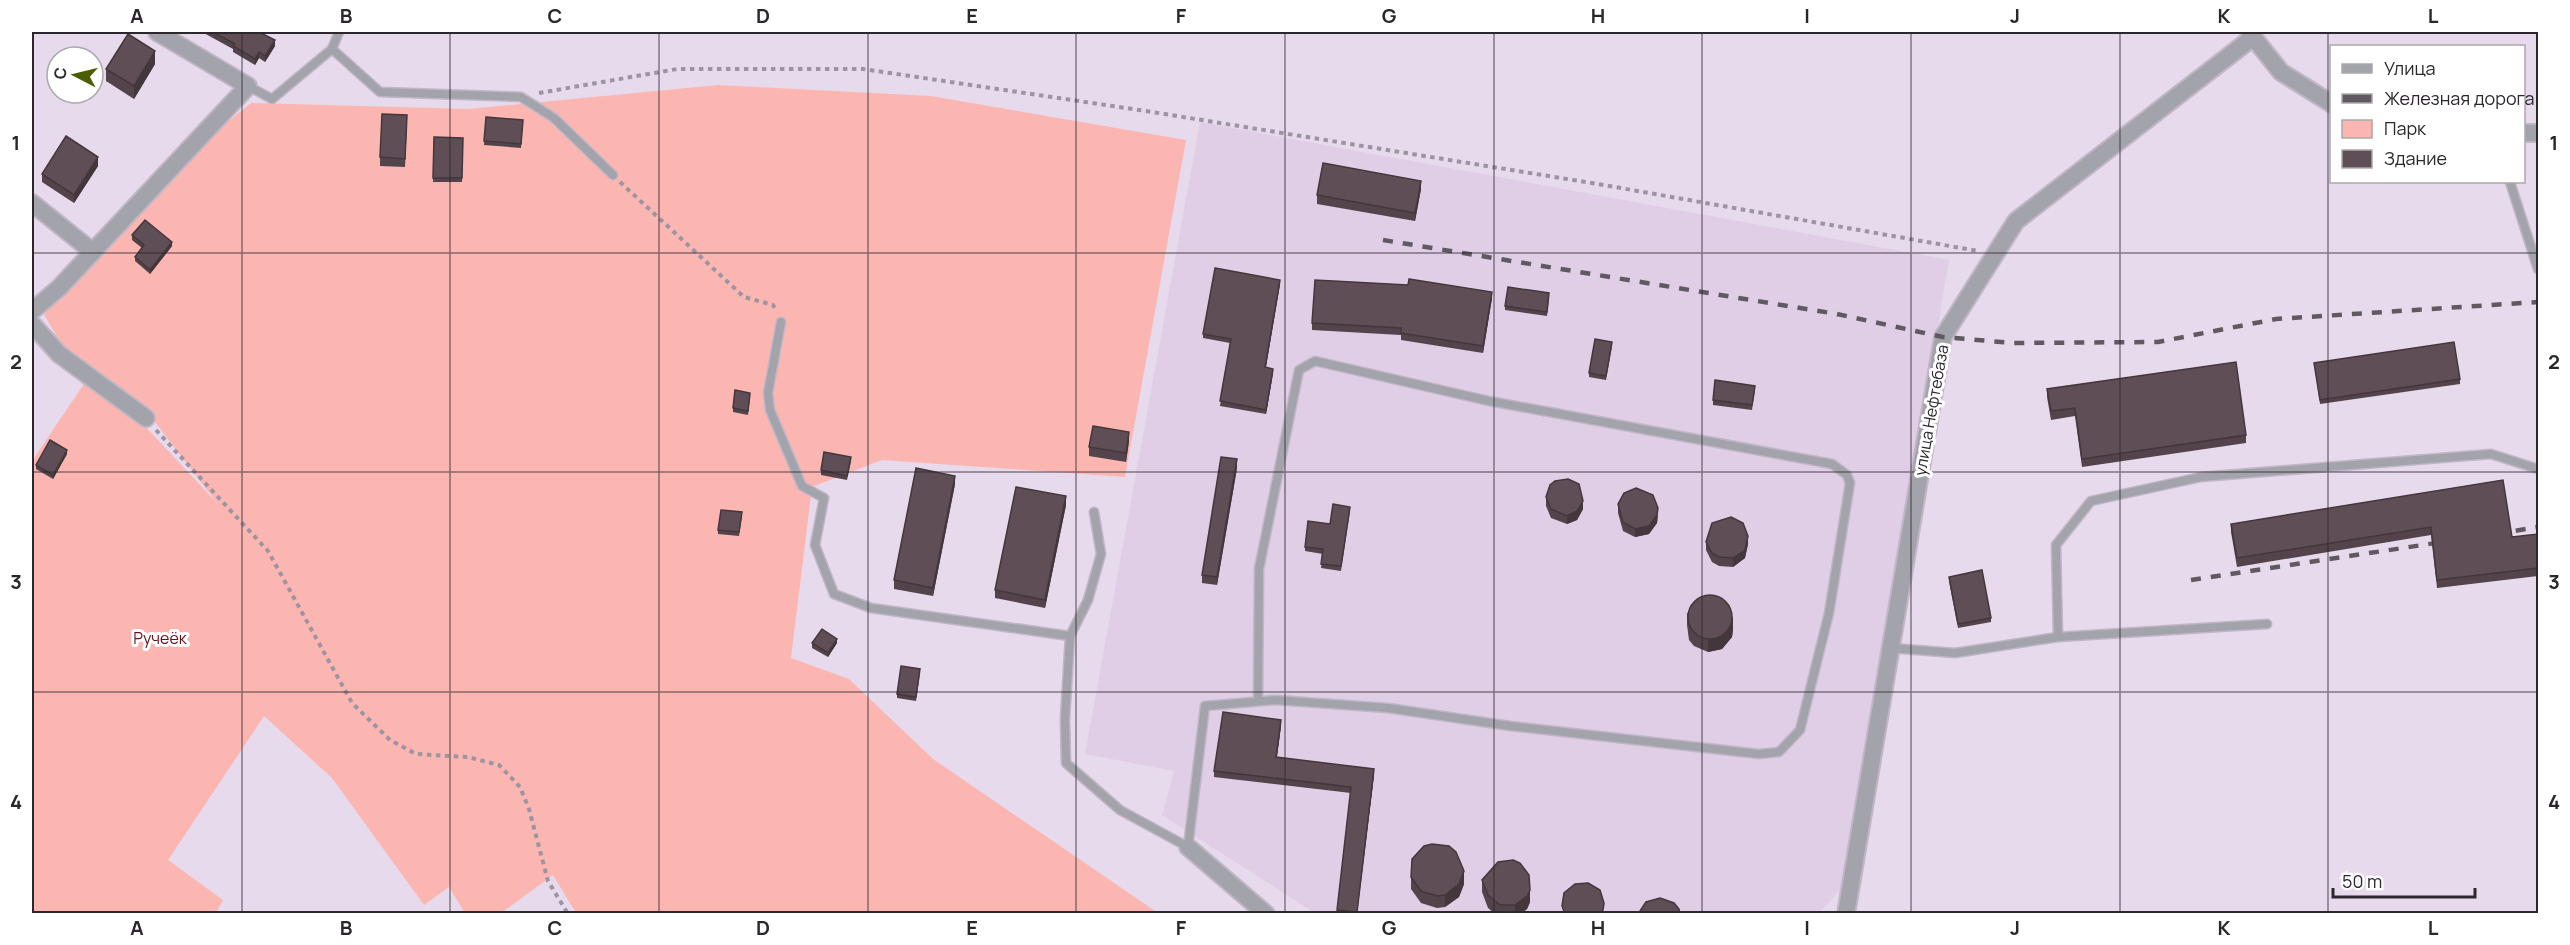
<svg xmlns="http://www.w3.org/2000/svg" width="2570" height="945" viewBox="0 0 2570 945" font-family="Manrope,sans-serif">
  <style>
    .built { fill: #dfcee6 }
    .green { fill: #fbb6b2 }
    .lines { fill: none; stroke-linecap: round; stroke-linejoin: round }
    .lane-casing { stroke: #c1b6c6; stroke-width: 11 }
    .street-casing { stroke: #c1b6c6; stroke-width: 20 }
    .path { stroke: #9d94a1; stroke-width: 4; stroke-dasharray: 4.5 4.5; stroke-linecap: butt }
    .lane { stroke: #a3a3ac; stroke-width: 8 }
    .street { stroke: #a3a3ac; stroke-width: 16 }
    .rail { stroke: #605962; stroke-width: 4.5; stroke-dasharray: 10 10; stroke-linecap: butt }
    .wall { fill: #53434a }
    .shaded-wall { fill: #43373c }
    .building { fill: #604e56; stroke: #43373c; stroke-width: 1.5 }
    .grid { fill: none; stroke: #2b272d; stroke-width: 1.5; stroke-opacity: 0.55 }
    .labels { text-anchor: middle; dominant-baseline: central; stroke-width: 6; stroke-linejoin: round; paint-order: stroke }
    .street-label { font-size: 16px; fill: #2b272d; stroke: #fff }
    .park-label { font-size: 16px; fill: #67131a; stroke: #fff }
    .neatline { fill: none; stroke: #2b272d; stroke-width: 2 }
    .grid-label { font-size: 20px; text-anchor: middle; font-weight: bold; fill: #2b272d }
  </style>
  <rect width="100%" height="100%" fill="#e7daec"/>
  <!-- built -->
  <path class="built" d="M1200,122L1949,260L1845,885L1819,913H1315L1162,815L1174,771L1085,754Z"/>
  <!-- green -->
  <path class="green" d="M718,85L931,96L1186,140L1125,477L882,460L812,487L791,658L849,679L933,759L1158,913H576L553,875L501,913H465L449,887L424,905L332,778L264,716L168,860L223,900L216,913L32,914V461L84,384L142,423L217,503L149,414L65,351L44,314L225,124L251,103L469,109Z"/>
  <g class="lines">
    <!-- lane casing -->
    <g class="lane-casing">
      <g id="lane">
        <path d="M332,49L339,32"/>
        <path d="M248,86L272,99L332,49L380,92L521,97L554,118L613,175"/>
        <path d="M2510,182L2538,269"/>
        <path d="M781,322L768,393L770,410L802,486L824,498L815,545L834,594L871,608L1070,636L1065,719L1066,763L1120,810L1188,847L1205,706L1275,700L1388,708L1510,726L1759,754L1779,752L1800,730L1829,613L1850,483L1847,475L1832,464L1489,401L1315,361L1299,370L1259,569L1258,701"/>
        <path d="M2267,624L2058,637L2056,545L2091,501L2201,477L2491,454L2538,469"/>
        <path d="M1070,636L1088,600L1101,554L1094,512"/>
        <path d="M1891,648L1955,653L2058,637"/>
      </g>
    </g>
    <!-- street casing -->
    <g class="street-casing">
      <g id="street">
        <path d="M2249,32L2281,72L2332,104"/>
        <path d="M2524,133H2538"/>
        <path d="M32,203L93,252"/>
        <path d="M32,311L59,288L248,86L157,32"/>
        <path d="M32,324L59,354L146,418"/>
        <path d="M1188,847L1266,914"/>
        <path d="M1846,914L1943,337L2016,221L2252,38"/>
      </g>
    </g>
    <!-- path -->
    <g class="path">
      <path d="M539,93L677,69H863L1146,111L1598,184L1978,251"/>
      <path d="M620,182L744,297L773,305L776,310"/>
      <path d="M156,430L268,551L352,703L390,740L416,754L468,757L499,765L520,787L529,809L548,881L568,914"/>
    </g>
    <!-- lane -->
    <use href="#lane" class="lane"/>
    <!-- street -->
    <use href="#street" class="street"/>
    <!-- rail -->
    <g class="rail">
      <path d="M1383,240L1837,314L1943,337L2012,343L2158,342L2276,319L2538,302"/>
      <path d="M2496,534L2538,527"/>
      <path d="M2191,580L2449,541"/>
    </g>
  </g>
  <!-- wall -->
  <g class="wall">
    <path d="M202,32H259L275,46L265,62L259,58L255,65L233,52V49Z"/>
    <path d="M155,64L134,99L106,81V69Z"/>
    <path d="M486,117L523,120L521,148L484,145Z"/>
    <path d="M407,124L405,167L380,166V157Z"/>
    <path d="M434,137L463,138L462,182H433Z"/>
    <path d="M98,166L74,203L42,182V174Z"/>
    <path d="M1421,189L1415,221L1317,204V195Z"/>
    <path d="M132,235L172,246L150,274L135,261V257L142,248L132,240Z"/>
    <path d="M1280,284L1266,367L1273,373L1266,414L1220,406L1230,343L1203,338V334Z"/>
    <path d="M1549,297L1547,316L1505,310V306Z"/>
    <path d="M1492,298L1483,353L1401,340V335L1312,330V323Z"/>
    <path d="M1612,346L1606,380L1589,377V373Z"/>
    <path d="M2314,363L2460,379V384L2320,404Z"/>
    <path d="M2047,389L2246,435V443L2082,467L2075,416L2051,420L2047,397Z"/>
    <path d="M1755,390L1752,410L1713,405V400Z"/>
    <path d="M750,397L748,415L733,412V408Z"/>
    <path d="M1129,441L1126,462L1089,456V447Z"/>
    <path d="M67,454L53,479L36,469V465Z"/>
    <path d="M851,461L847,480L821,475V470Z"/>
    <path d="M1237,468L1217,585L1202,583V575Z"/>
    <path d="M2503,480L2512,537L2538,534V576L2437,588L2431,535L2237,567L2231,532V524Z"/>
    <path d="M955,484L933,596L894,589V580Z"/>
    <path d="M1546,497L1583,509L1577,520L1567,524L1551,518L1546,506Z"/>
    <path d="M1618,504L1658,516L1657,523L1649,534L1635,537L1623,531L1618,513Z"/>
    <path d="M1066,505L1045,608L995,598V590Z"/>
    <path d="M1350,511L1341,571L1321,568L1323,554L1305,551V547Z"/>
    <path d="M742,516L739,536L718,534V530Z"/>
    <path d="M1706,542L1748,544L1745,558L1733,567L1719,566L1712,562L1706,550Z"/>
    <path d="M1949,577L1991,618V622L1958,628L1949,581Z"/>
    <path d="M1687,613L1733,629L1732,637L1722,649L1708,652L1694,646L1689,640L1687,625Z"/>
    <path d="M812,643H837L828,657L812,648Z"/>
    <path d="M920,673L916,701L897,698V694Z"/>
    <path d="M1281,726L1277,757L1374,775L1357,914H1337L1351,793L1214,777V771Z"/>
    <path d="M1411,877L1464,884L1459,897L1445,907L1437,908L1421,903L1411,889Z"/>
    <path d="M1482,880L1530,902L1527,909L1520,914H1495L1488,908L1482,892Z"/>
  </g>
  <!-- shaded-wall -->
  <g class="shaded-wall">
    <path d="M275,40V46L265,62V56Z"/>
    <path d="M155,51V64L134,99V86Z"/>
    <path d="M259,52V58L255,65V59Z"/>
    <path d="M98,157V166L74,203V195Z"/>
    <path d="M1421,181V189L1415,221V213Z"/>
    <path d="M172,242V246L150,274V270Z"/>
    <path d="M1280,280V284L1265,372V367Z"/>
    <path d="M1492,292V298L1483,353V346Z"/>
    <path d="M1273,369V373L1266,414V410Z"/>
    <path d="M1129,432V441L1126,462V453Z"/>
    <path d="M67,450V454L53,479V475Z"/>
    <path d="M1237,459V468L1217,585V577Z"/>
    <path d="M955,476V484L933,596V588Z"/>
    <path d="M1066,496V505L1045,608V600Z"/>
    <path d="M1583,501V509L1577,520L1567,524V516Z"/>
    <path d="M1658,508L1657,523L1649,534L1635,537V529Z"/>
    <path d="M1748,536V544L1745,558L1733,567V558Z"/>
    <path d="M1733,617V629L1732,637L1722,649L1708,652V640Z"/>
    <path d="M837,639V643L828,657V653Z"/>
    <path d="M1281,720V726L1276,763V757Z"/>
    <path d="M1374,769V775L1357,914Z"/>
    <path d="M1464,871V884L1459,897L1445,907V895Z"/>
    <path d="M1530,890V902L1527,909L1520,914H1515V905Z"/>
  </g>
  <!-- building -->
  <g class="building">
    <path d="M213,32H259L275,40L265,56L259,52L255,59L233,46L235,44Z"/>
    <path d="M128,34L155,51L134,86L106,69Z"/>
    <path d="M382,114L407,115L405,159L380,157Z"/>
    <path d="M486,117L523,120L521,144L484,141Z"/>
    <path d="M66,136L98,157L74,195L42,174Z"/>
    <path d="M434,137L463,138L462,178H433Z"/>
    <path d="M1323,163L1421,181L1415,213L1317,195Z"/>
    <path d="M145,220L172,242L150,270L135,257L144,245L132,235Z"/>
    <path d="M1215,268L1280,280L1265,367L1273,369L1266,410L1220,401L1231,339L1203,334Z"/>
    <path d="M1409,279L1492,292L1483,346L1401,333V328L1312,323L1315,280L1408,285Z"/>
    <path d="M1508,287L1549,293L1547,312L1505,306Z"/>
    <path d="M1595,339L1612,342L1606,376L1589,373Z"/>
    <path d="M2454,342L2460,379L2320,400L2314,363Z"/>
    <path d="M2236,362L2246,435L2082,459L2075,408L2051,411L2047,389Z"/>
    <path d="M1715,380L1755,386L1752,405L1713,400Z"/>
    <path d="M735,390L750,393L748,411L733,408Z"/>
    <path d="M1093,426L1129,432L1126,453L1089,447Z"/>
    <path d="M50,440L67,450L53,475L36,465Z"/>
    <path d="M824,452L851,457L847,476L821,470Z"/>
    <path d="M1221,457L1237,459L1217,577L1202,575Z"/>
    <path d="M916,468L955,476L933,588L894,580Z"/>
    <path d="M1568,479L1579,484L1583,501L1577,511L1567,516L1551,509L1546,497L1550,485L1555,481Z"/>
    <path d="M2503,480L2512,537L2538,534V568L2437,580L2431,527L2237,558L2231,524Z"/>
    <path d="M1016,487L1066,496L1045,600L995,590Z"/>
    <path d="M1636,488L1653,495L1658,508L1657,515L1649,526L1635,529L1623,522L1618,504L1624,493Z"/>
    <path d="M1333,504L1350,507L1341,566L1321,564L1323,549L1305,547L1308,521L1330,524Z"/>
    <path d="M721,510L742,512L739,532L718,530Z"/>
    <path d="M1731,517L1743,523L1748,536L1745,550L1733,558L1719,557L1712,553L1706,542L1712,523Z"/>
    <path d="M1982,570L1991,618L1958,624L1949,577Z"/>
    <circle cx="1710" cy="617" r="22"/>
    <path d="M822,629L837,639L828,653L812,643Z"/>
    <path d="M901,666L920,669L916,697L897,694Z"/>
    <path d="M1223,712L1281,720L1276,757L1374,769L1357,912L1337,910L1351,787L1214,771Z"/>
    <path d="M1432,844L1449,846L1456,852L1464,871L1459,884L1445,895L1437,896L1421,891L1411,877L1412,859L1424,846Z"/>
    <path d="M1513,860L1520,863L1529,875L1530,890L1527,896L1515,905H1500L1488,895L1482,880L1498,862Z"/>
    <path d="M1588,883L1600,890L1604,903L1603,910L1600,914H1565L1562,906L1564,893L1575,884Z"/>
    <path d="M1660,898L1674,903L1679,909L1680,914H1638L1646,902Z"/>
  </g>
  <!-- grid -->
  <path class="grid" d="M242,32V914M450,32V914M659,32V914M868,32V914M1076,32V914M1285,32V914M1494,32V914M1702,32V914M1911,32V914M2120,32V914M2328,32V914M32,253H2538M32,472H2538M32,692H2538"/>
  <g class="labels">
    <!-- street labels -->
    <g class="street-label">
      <text transform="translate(1931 410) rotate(-80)">улица Нефтебаза</text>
    </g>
    <!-- park labels -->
    <g class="park-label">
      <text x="160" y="638">Ручеёк</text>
    </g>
  </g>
  <!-- border -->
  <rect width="2570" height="945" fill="none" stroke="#ffffff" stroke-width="66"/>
  <!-- legend -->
  <rect x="2330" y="45" width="195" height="138" fill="#ffffff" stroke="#aaa9ab" stroke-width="1.5"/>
  <rect x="2342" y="64" width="30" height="9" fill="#a3a3ac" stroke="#aaa9ab" stroke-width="1.5"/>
  <text x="2384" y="75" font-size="18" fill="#2b272d">Улица</text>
  <rect x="2342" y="94" width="30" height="9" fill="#605962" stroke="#aaa9ab" stroke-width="1.5"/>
  <text x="2384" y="105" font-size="18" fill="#2b272d">Железная дорога</text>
  <rect x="2342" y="120" width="30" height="18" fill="#fbb6b2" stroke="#aaa9ab" stroke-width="1.5"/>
  <text x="2384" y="135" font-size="18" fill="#2b272d">Парк</text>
  <rect x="2342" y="150" width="30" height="18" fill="#604e56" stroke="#aaa9ab" stroke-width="1.5"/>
  <text x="2384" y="165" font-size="18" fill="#2b272d">Здание</text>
  <!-- north arrow -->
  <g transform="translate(75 75) rotate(277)"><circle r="28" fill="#ffffff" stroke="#aaa9ab" stroke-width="1.5"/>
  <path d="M0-4.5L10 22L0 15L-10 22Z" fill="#4c5e03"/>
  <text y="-9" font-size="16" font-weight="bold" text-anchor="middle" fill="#2b272d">С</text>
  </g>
  <!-- scale -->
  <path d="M2333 888v9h142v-9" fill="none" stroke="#2b272d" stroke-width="3"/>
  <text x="2342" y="888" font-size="18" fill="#2b272d" stroke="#ffffff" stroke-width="4.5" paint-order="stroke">50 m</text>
  <rect x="33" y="33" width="2504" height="879" class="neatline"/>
  <g class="grid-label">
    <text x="137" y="23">A</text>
    <text x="346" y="23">B</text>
    <text x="555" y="23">C</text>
    <text x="763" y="23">D</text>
    <text x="972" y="23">E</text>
    <text x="1181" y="23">F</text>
    <text x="1389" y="23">G</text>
    <text x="1598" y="23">H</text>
    <text x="1807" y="23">I</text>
    <text x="2015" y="23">J</text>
    <text x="2224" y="23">K</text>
    <text x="2433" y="23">L</text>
    <text x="16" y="150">1</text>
    <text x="2554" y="150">1</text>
    <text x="16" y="369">2</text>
    <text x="2554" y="369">2</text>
    <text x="16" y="589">3</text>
    <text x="2554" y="589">3</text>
    <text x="16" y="809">4</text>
    <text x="2554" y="809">4</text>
    <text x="137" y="935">A</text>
    <text x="346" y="935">B</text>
    <text x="555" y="935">C</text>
    <text x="763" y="935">D</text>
    <text x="972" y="935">E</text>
    <text x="1181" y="935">F</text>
    <text x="1389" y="935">G</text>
    <text x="1598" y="935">H</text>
    <text x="1807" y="935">I</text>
    <text x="2015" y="935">J</text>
    <text x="2224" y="935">K</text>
    <text x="2433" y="935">L</text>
  </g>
</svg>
